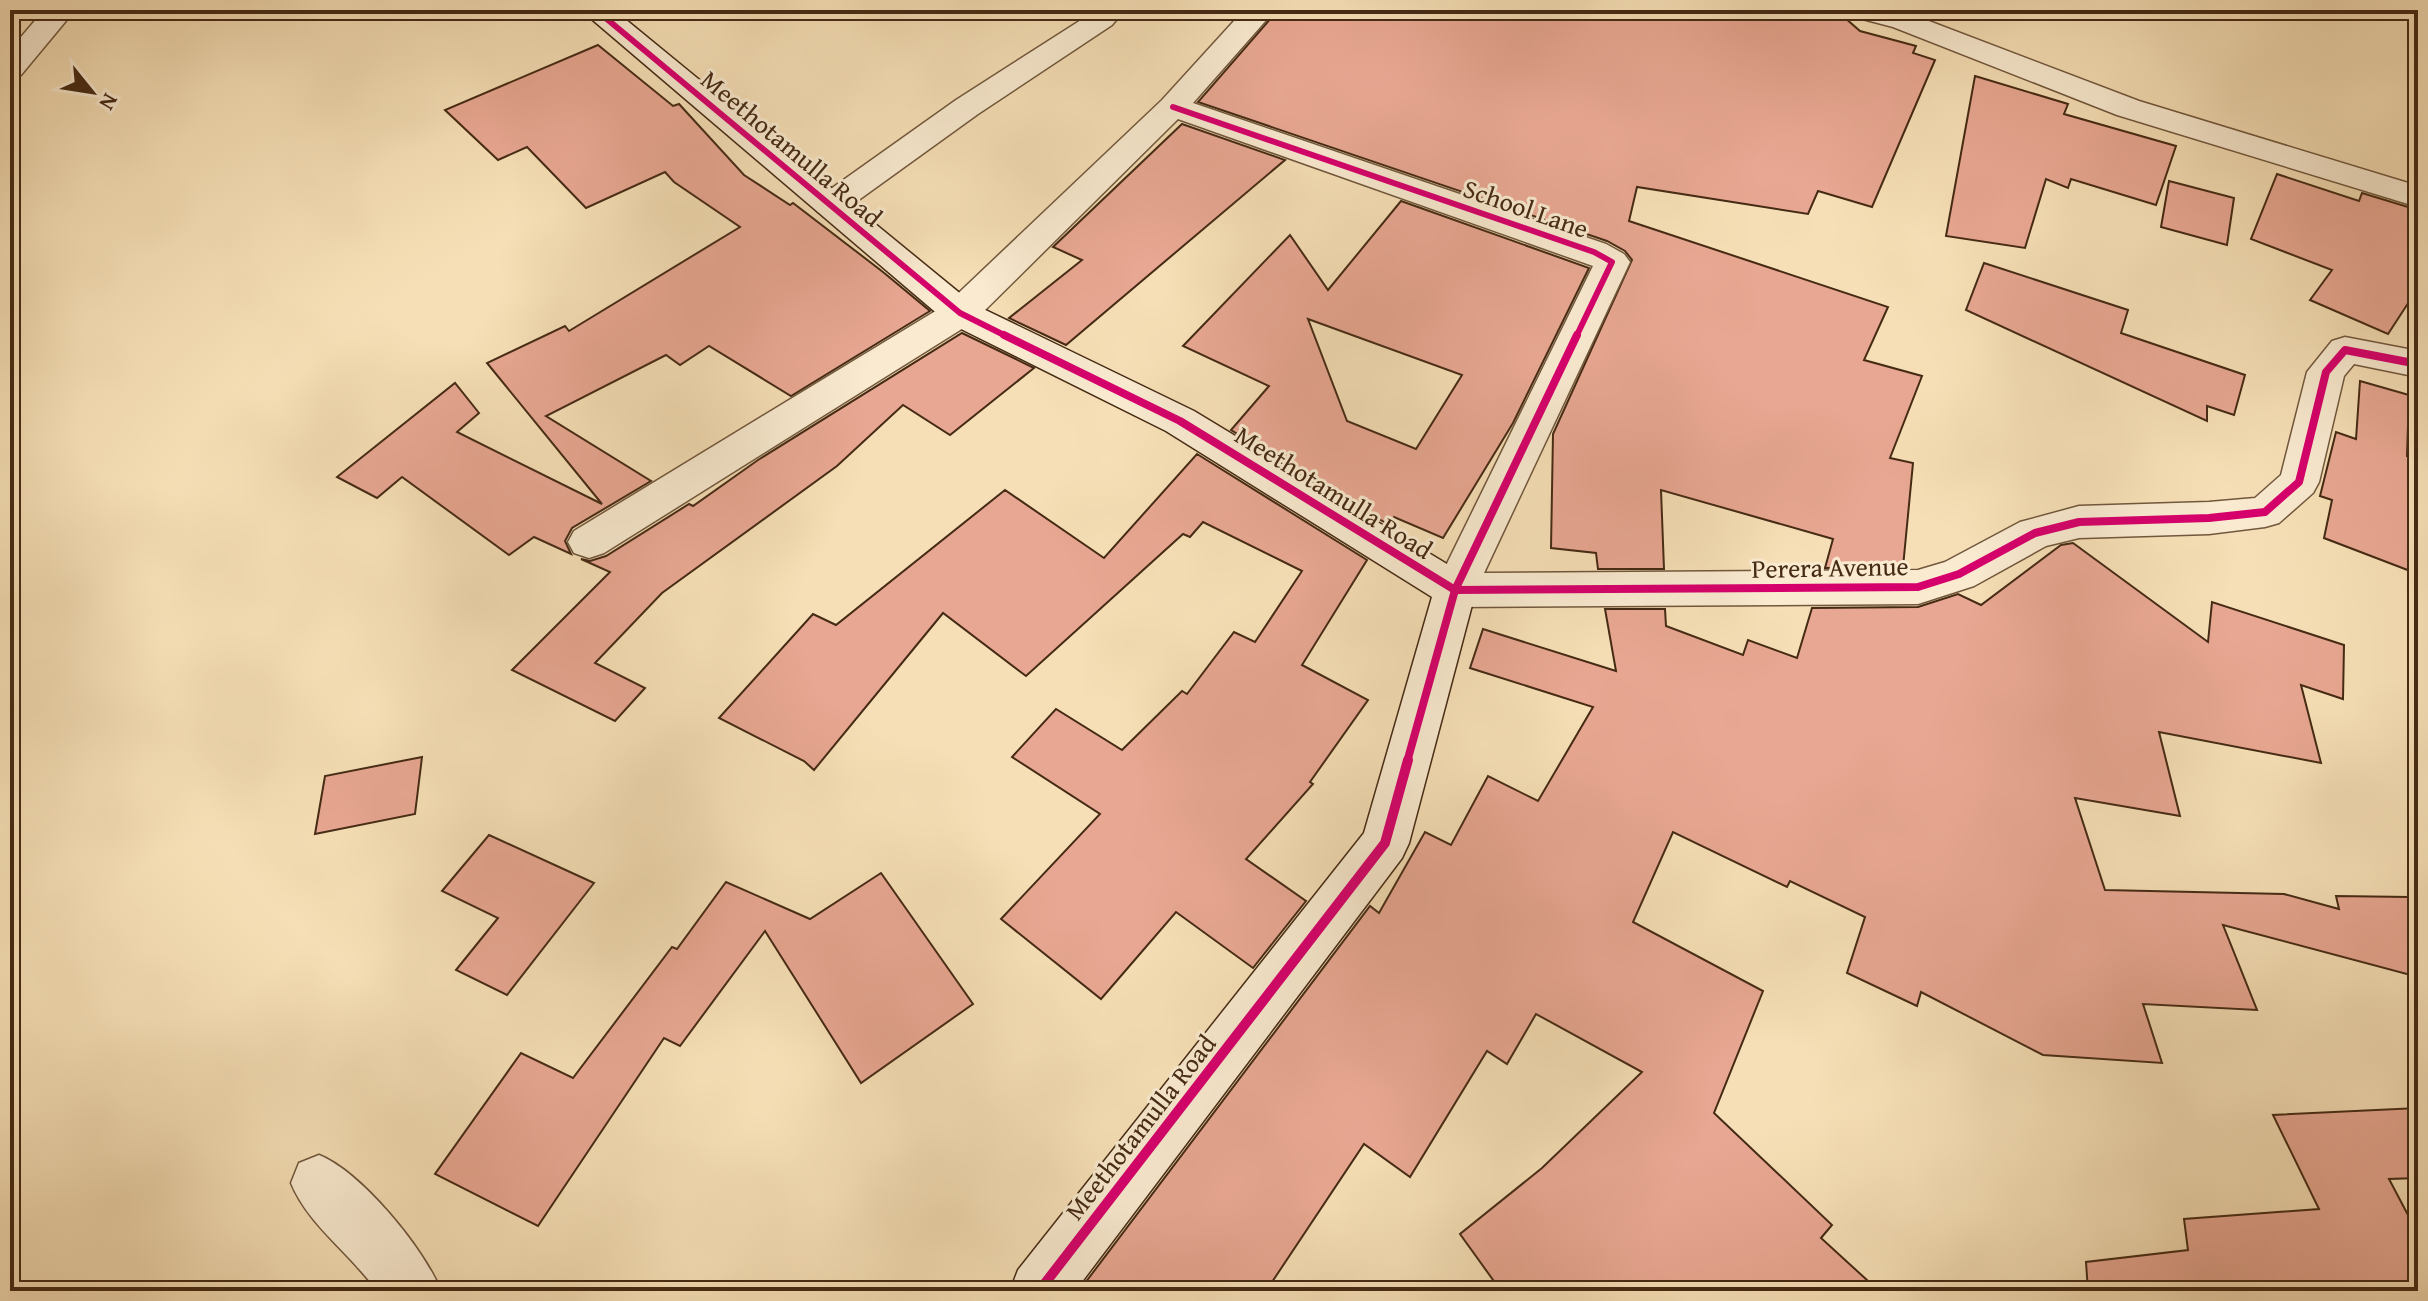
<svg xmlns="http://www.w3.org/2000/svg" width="2428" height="1301" viewBox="0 0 2428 1301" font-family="'Gentium Book Plus',serif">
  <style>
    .building { fill: #e8a792; stroke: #452a14; stroke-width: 2; fill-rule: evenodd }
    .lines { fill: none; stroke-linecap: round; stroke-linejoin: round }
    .street-casing { stroke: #71573c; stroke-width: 3 }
    .secondary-casing { stroke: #452a14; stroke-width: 3 }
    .street { fill: #f9ead0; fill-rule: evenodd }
    .secondary { fill: #f9ead0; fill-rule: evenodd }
    .rail { stroke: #452a14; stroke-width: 4; stroke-dasharray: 10 10; stroke-linecap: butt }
    .cycleway-far2-casing { stroke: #f9ead0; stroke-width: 10 }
    .cycleway-far1-casing { stroke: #f9ead0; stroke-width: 13 }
    .cycleway-casing { stroke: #f9ead0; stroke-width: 15 }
    .cycleway-far2 { stroke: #d6006c; stroke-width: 6 }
    .cycleway-far1 { stroke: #d6006c; stroke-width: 8 }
    .cycleway { stroke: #d6006c; stroke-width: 10 }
    .labels { text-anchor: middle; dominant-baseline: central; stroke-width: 6; stroke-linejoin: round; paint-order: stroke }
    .street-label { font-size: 26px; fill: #452a14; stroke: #f9ead0 }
  </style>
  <rect width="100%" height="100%" fill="#f6dfb6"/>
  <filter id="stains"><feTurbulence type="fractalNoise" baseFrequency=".0025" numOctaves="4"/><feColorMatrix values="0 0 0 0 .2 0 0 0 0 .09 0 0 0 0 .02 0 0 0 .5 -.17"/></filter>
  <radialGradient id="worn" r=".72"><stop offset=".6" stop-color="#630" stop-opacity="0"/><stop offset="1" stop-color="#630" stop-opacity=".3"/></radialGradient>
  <!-- building -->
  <g class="building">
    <path d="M1278,10H1836L1860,31L1916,46L1913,53L1935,60L1872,207L1818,191L1808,214L1637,187L1629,221L1888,307L1864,360L1922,376L1890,458L1913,463L1903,567L1825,568L1833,539L1661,490L1664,569H1598L1596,553L1551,548L1553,434L1632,260L1625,251L1607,241L1198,102Z"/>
    <path d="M598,45L673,106L679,104L744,175L790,205L793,203L883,272L930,311L791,396L709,346L680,365L666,355L546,416L651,481L572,528L565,541L571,554L534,537L509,555L402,477L377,498L337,477L455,383L479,413L457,432L602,504L487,363L565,326L569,331L740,227L674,182L665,172L586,208L527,147L498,160L445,110Z"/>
    <path d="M1975,76L2068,104L2064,114L2176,146L2156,205L2071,179L2068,188L2046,179L2025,248L1946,236Z"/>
    <path d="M1182,124L1285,160L1066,345L1009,318L1082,260L1053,247Z"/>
    <path d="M2277,174L2359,201L2362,193L2418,210V288L2388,334L2310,300L2332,270L2251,239Z"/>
    <path d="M2169,181L2234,198L2227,245L2161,227Z"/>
    <path d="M1401,201L1589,268L1513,423L1443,538L1394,517L1389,525L1231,430L1269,386L1183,346L1290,235L1328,290ZM1308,319L1462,375L1416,449L1347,421Z"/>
    <path d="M1984,263L2128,310L2121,333L2245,375L2234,415L2207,406V421L1966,310Z"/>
    <path d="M962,333L1034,368L950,435L903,405L837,466L662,593L595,663L645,688L615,721L512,670L610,572L581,559L590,561L606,556L689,504L693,506L758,460Z"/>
    <path d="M2360,381L2409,395L2407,456L2418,460V574L2324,538L2332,500L2320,496L2336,432L2356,439Z"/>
    <path d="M1197,454L1367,560L1302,665L1368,700L1310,782L1313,784L1246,859L1306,901L1253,968L1176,912L1101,999L1001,919L1100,814L1012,757L1056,709L1122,750L1182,691L1187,694L1234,632L1255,642L1302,571L1203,522L1190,537L1183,534L1026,676L943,613L814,770L804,761L719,718L813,614L836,625L1005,490L1104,558Z"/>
    <path d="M2073,543L2208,642L2212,602L2344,645L2343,699L2301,685L2321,763L2159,732L2180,816L2075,798L2105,890L2284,894L2339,909L2336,896L2409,897L2418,948V977L2223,925L2257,1010L2143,1004L2162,1063L2043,1055L1921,992L1917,1006L1847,973L1865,917L1790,881L1787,887L1673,832L1633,922L1763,991L1714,1113L1832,1225L1821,1238L1879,1291H1501L1460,1234L1542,1168L1642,1072L1536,1014L1507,1064L1487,1051L1410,1177L1364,1144L1266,1291H1079L1370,906L1379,913L1425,832L1451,845L1488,776L1538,801L1593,707L1470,668L1483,629L1616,671L1605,609H1665L1666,626L1743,655L1748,640L1797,658L1812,608L1918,607L1958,594L1981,605L2061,545Z"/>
    <path d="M422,757L415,814L315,834L325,776Z"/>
    <path d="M489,835L594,883L507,995L456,970L498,918L442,891Z"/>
    <path d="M881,873L973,1004L861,1083L765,931L680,1046L664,1038L538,1226L435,1174L521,1053L573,1078L672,947L677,949L726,882L810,919Z"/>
    <path d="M2418,1108V1178L2389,1179L2418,1234V1280L2278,1291H2088L2086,1262L2188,1250L2184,1219L2319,1209L2273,1115Z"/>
  </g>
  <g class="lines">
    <!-- street casing -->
    <g class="street-casing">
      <g id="street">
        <path d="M44,10H75L21,75L10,78V50Z"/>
        <path d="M1102,10L1112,13L1117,19L1112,25L978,114L842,212L830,216L818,212L813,205L818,198L956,100L1092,13Z"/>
        <path d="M1244,10H1275L1193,103L1606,244L1624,254L1630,262L1484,573L1918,570L1945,562L2020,522L2079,506L2209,502L2255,498L2281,475L2307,372L2332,341L2345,337L2418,351V377L2354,364L2344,376L2319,482L2313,493L2279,523L2265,527L2209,534L2079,538L2046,546L1974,586L1918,604L1455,607L1440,602L1434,590L1593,266L1178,119L973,322L604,553L589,558L574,553L568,542L574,531L947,304L1162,100Z"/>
        <path d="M1846,10H1895L1913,15L2139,101L2418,186V207L2117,115L1893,27L1851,16Z"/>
        <path d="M319,1155C361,1172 424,1248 441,1291H377C351,1254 308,1225 291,1183L299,1163Z"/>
      </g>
    </g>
    <!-- secondary casing -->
    <g class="secondary-casing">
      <path id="secondary" d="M581,10H614L973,304L1194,411L1470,578L1476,590L1409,843L1402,858L1075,1291H1010L1018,1270L1364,833L1432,597L1166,431L947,322Z"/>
    </g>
    <!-- street -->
    <use href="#street" class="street"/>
    <!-- secondary -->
    <use href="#secondary" class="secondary"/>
    <!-- rail -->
    <path class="rail" d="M10,15L15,10"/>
    <!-- cycleway-far2 casing -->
    <g class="cycleway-far2-casing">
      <g id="cycleway-far2">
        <path d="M596,10L960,313L1008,337"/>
        <path d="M1173,107L1594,252L1612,262L1576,337"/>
      </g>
    </g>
    <!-- cycleway-far1 casing -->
    <g class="cycleway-far1-casing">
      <g id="cycleway-far1">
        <path d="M1004,335L1180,421L1455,590L1407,762"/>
        <path d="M1577,335L1455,590L1918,587L1959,574L2035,533L2079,522L2209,518L2265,512L2299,482L2326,372L2345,350L2418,364"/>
      </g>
    </g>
    <!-- cycleway casing -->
    <g class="cycleway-casing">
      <path id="cycleway" d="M1039,1291L1385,843L1408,760"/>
    </g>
    <!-- cycleway-far2 -->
    <use href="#cycleway-far2" class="cycleway-far2"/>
    <!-- cycleway-far1 -->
    <use href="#cycleway-far1" class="cycleway-far1"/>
    <!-- cycleway -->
    <use href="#cycleway" class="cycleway"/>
  </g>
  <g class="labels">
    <!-- street labels -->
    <g class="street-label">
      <text transform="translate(792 148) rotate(40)">Meethotamulla Road</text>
      <text transform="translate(1526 208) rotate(19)">School Lane</text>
      <text transform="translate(1334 492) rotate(32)">Meethotamulla Road</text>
      <text transform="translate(1830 567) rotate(-1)">Perera Avenue</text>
      <text transform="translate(1140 1127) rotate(-52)">Meethotamulla Road</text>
    </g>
  </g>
  <!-- margin -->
  <rect width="2428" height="1301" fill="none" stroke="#f6dfb6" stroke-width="40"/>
  <rect x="12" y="12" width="2404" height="1277" fill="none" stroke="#452a14" stroke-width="4"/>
  <rect x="20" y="20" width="2388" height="1261" fill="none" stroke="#452a14" stroke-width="2"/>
  <!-- north arrow -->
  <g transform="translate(92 92) rotate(120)" stroke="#f9ead0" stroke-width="6" paint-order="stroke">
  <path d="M0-6L14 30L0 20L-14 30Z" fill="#452a14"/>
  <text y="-12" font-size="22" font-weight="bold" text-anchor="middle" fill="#452a14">N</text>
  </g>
  <rect width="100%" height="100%" filter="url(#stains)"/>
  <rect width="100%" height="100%" fill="url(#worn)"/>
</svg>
